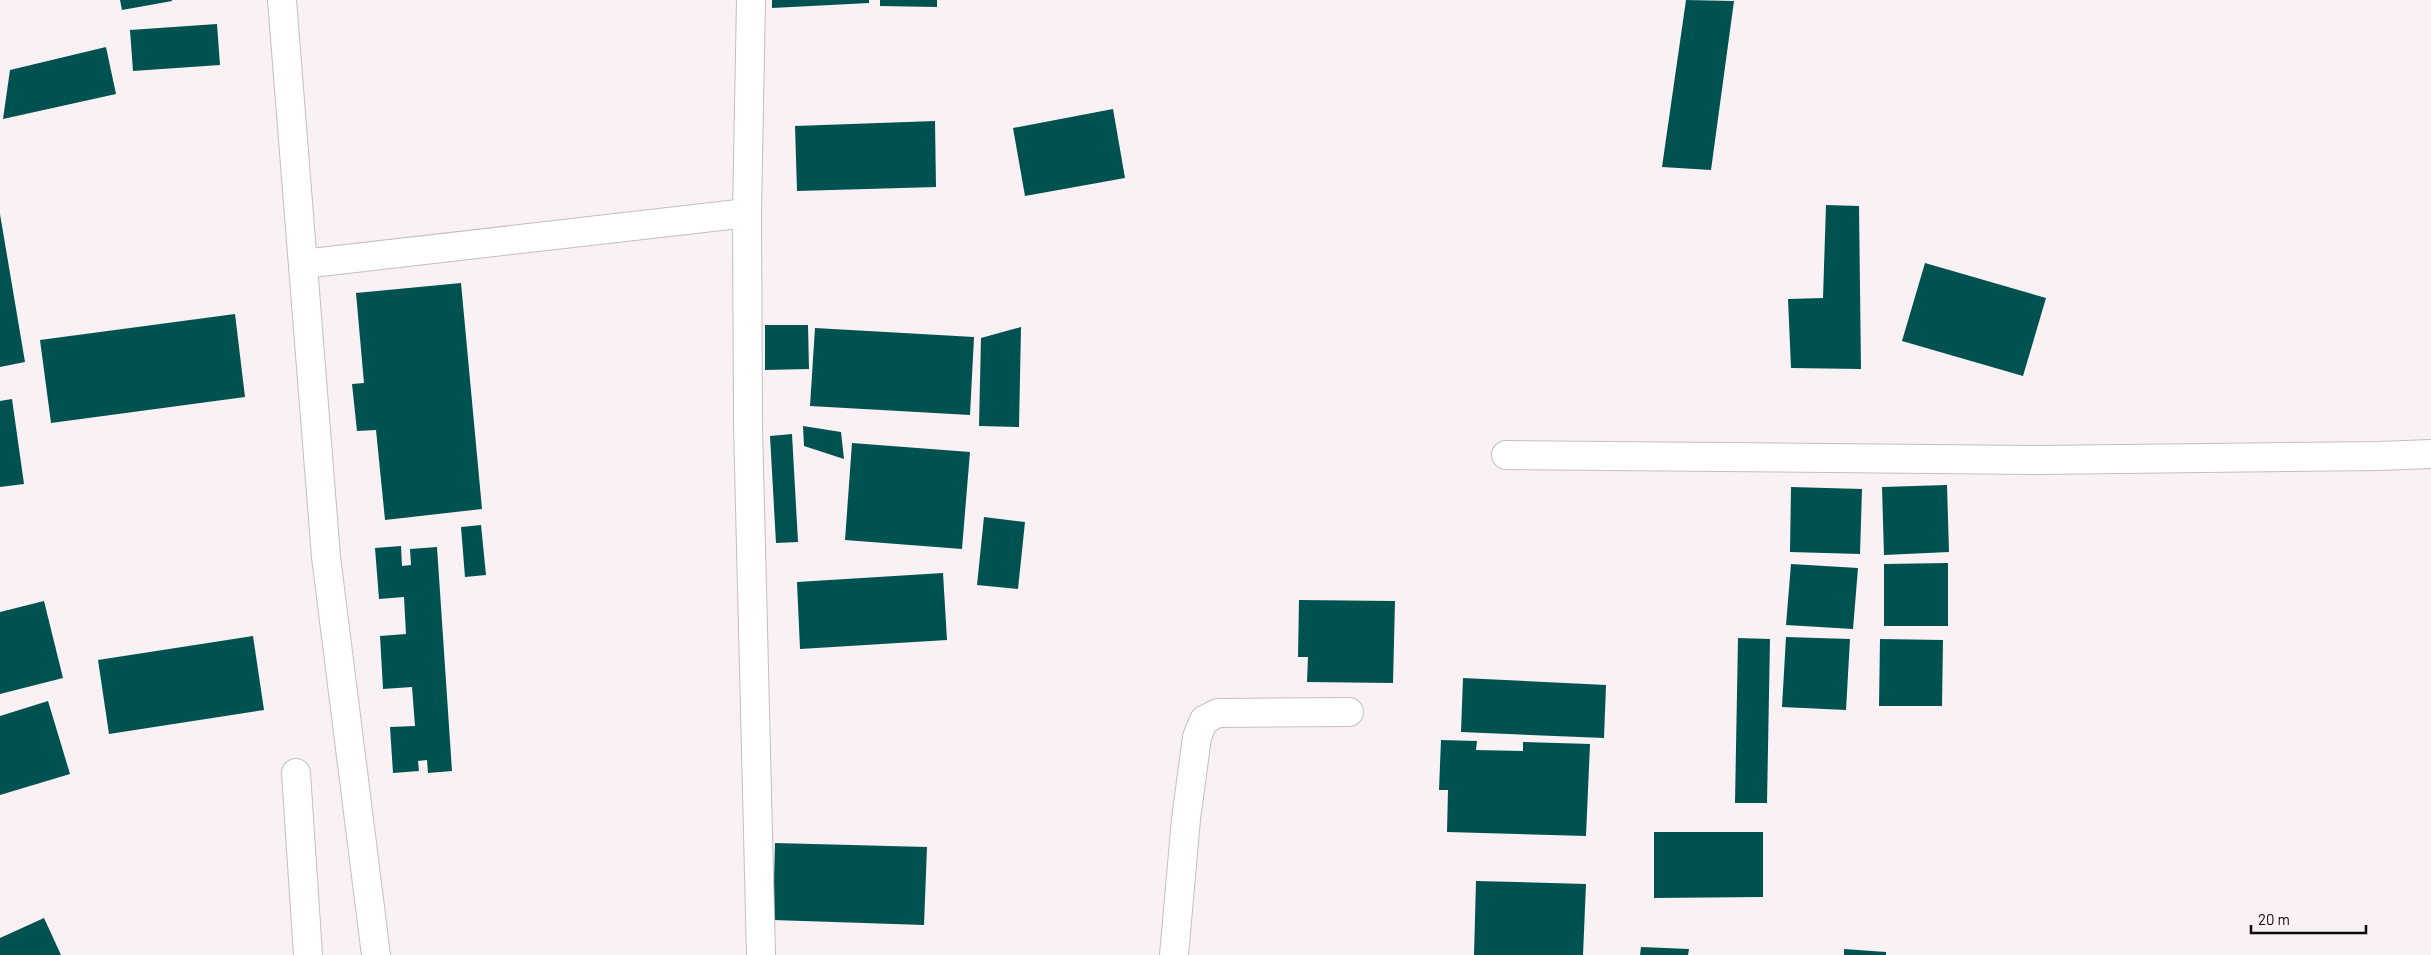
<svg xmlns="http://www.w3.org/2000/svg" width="2431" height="955" viewBox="0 0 2431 955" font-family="Barlow,sans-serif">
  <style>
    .building { fill: #005251 }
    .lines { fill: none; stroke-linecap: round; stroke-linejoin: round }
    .minor-casing { stroke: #c5bdc0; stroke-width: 30 }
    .minor { stroke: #fff; stroke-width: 28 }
  </style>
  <rect width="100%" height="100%" fill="#f9f1f4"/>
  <!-- building -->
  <g class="building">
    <path d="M120,0H172V1L122,10Z"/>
    <path d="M772,0H869V3L772,8Z"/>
    <path d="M880,0H937V7L880,6Z"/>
    <path d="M1686,0L1734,1L1711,170L1662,167Z"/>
    <path d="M217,24L220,65L133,71L130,30Z"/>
    <path d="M106,47L116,94L3,119L10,70Z"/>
    <path d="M1113,109L1125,178L1025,196L1013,128Z"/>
    <path d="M935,121L936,187L797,191L795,126Z"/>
    <path d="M1826,205L1859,206L1861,369L1791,368L1788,299L1823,298Z"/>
    <path d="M0,214L25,362L0,367Z"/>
    <path d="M1925,263L2046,298L2023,376L1902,341Z"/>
    <path d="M461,283L482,509L385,520L376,430L357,431L352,384L364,383L356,293Z"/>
    <path d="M235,314L245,397L51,423L40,340Z"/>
    <path d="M765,325H808L809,369L765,370Z"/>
    <path d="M1021,327L1019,427L979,426L981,338Z"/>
    <path d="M815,328L974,337L970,415L810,406Z"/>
    <path d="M12,399L24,484L0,487V401Z"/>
    <path d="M803,426L841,432L844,459L804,446Z"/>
    <path d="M792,434L798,542L776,543L770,436Z"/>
    <path d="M852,443L970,452L962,549L845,540Z"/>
    <path d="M1947,485L1949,552L1884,555L1882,487Z"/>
    <path d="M1791,487L1862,489L1860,554L1790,552Z"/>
    <path d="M984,517L1025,522L1018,589L977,585Z"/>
    <path d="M481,525L486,575L465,577L461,527Z"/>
    <path d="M401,546L402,566L411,565L410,549L437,547L452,771L428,773L427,760L418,761L419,771L393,773L390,727L415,726L412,687L383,689L380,636L406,634L404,597L379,599L375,548Z"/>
    <path d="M1948,563V626H1884V564Z"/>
    <path d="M1791,564L1858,568L1853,629L1786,625Z"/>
    <path d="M943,573L947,640L800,649L797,582Z"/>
    <path d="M1299,600L1395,601L1393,683L1307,682L1308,657H1298Z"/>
    <path d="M44,601L63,678L0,694V612Z"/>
    <path d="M253,636L264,710L109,734L98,660Z"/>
    <path d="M1786,637L1850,639L1846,710L1782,707Z"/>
    <path d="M1738,638L1770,639L1767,803H1735Z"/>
    <path d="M1880,639L1943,640L1942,706H1879Z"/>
    <path d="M1463,678L1606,685L1604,738L1461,732Z"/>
    <path d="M48,701L70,774L0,795V716Z"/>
    <path d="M1441,740L1477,741L1476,750L1523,751V742L1590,744L1586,836L1447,832L1448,790H1439Z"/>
    <path d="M1654,832H1763V897L1654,898Z"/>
    <path d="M775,843L927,847L924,925L773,920Z"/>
    <path d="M1476,881L1586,884L1583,955H1474Z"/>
    <path d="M44,918L61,955H0V938Z"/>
    <path d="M1641,947L1689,949L1688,955H1640Z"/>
    <path d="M1844,949L1886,952V955H1844Z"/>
  </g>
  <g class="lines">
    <!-- minor casing -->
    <g class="minor-casing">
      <g id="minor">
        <path d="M282,0L326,557L376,955"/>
        <path d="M751,0L747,213L748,425L761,955"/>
        <path d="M303,264L747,213"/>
        <path d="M1506,455L2038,460L2379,456L2431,454"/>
        <path d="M296,773L308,955"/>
        <path d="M1174,955L1186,819L1197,737L1204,720L1218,713L1349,712"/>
      </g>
    </g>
    <!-- minor -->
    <use href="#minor" class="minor"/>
  </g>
  <!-- scale -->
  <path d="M2251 925v8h115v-8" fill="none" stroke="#0d0a0b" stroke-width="2.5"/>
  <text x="2258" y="925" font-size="15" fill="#0d0a0b" stroke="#f9f1f4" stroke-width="4" paint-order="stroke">20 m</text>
</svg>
